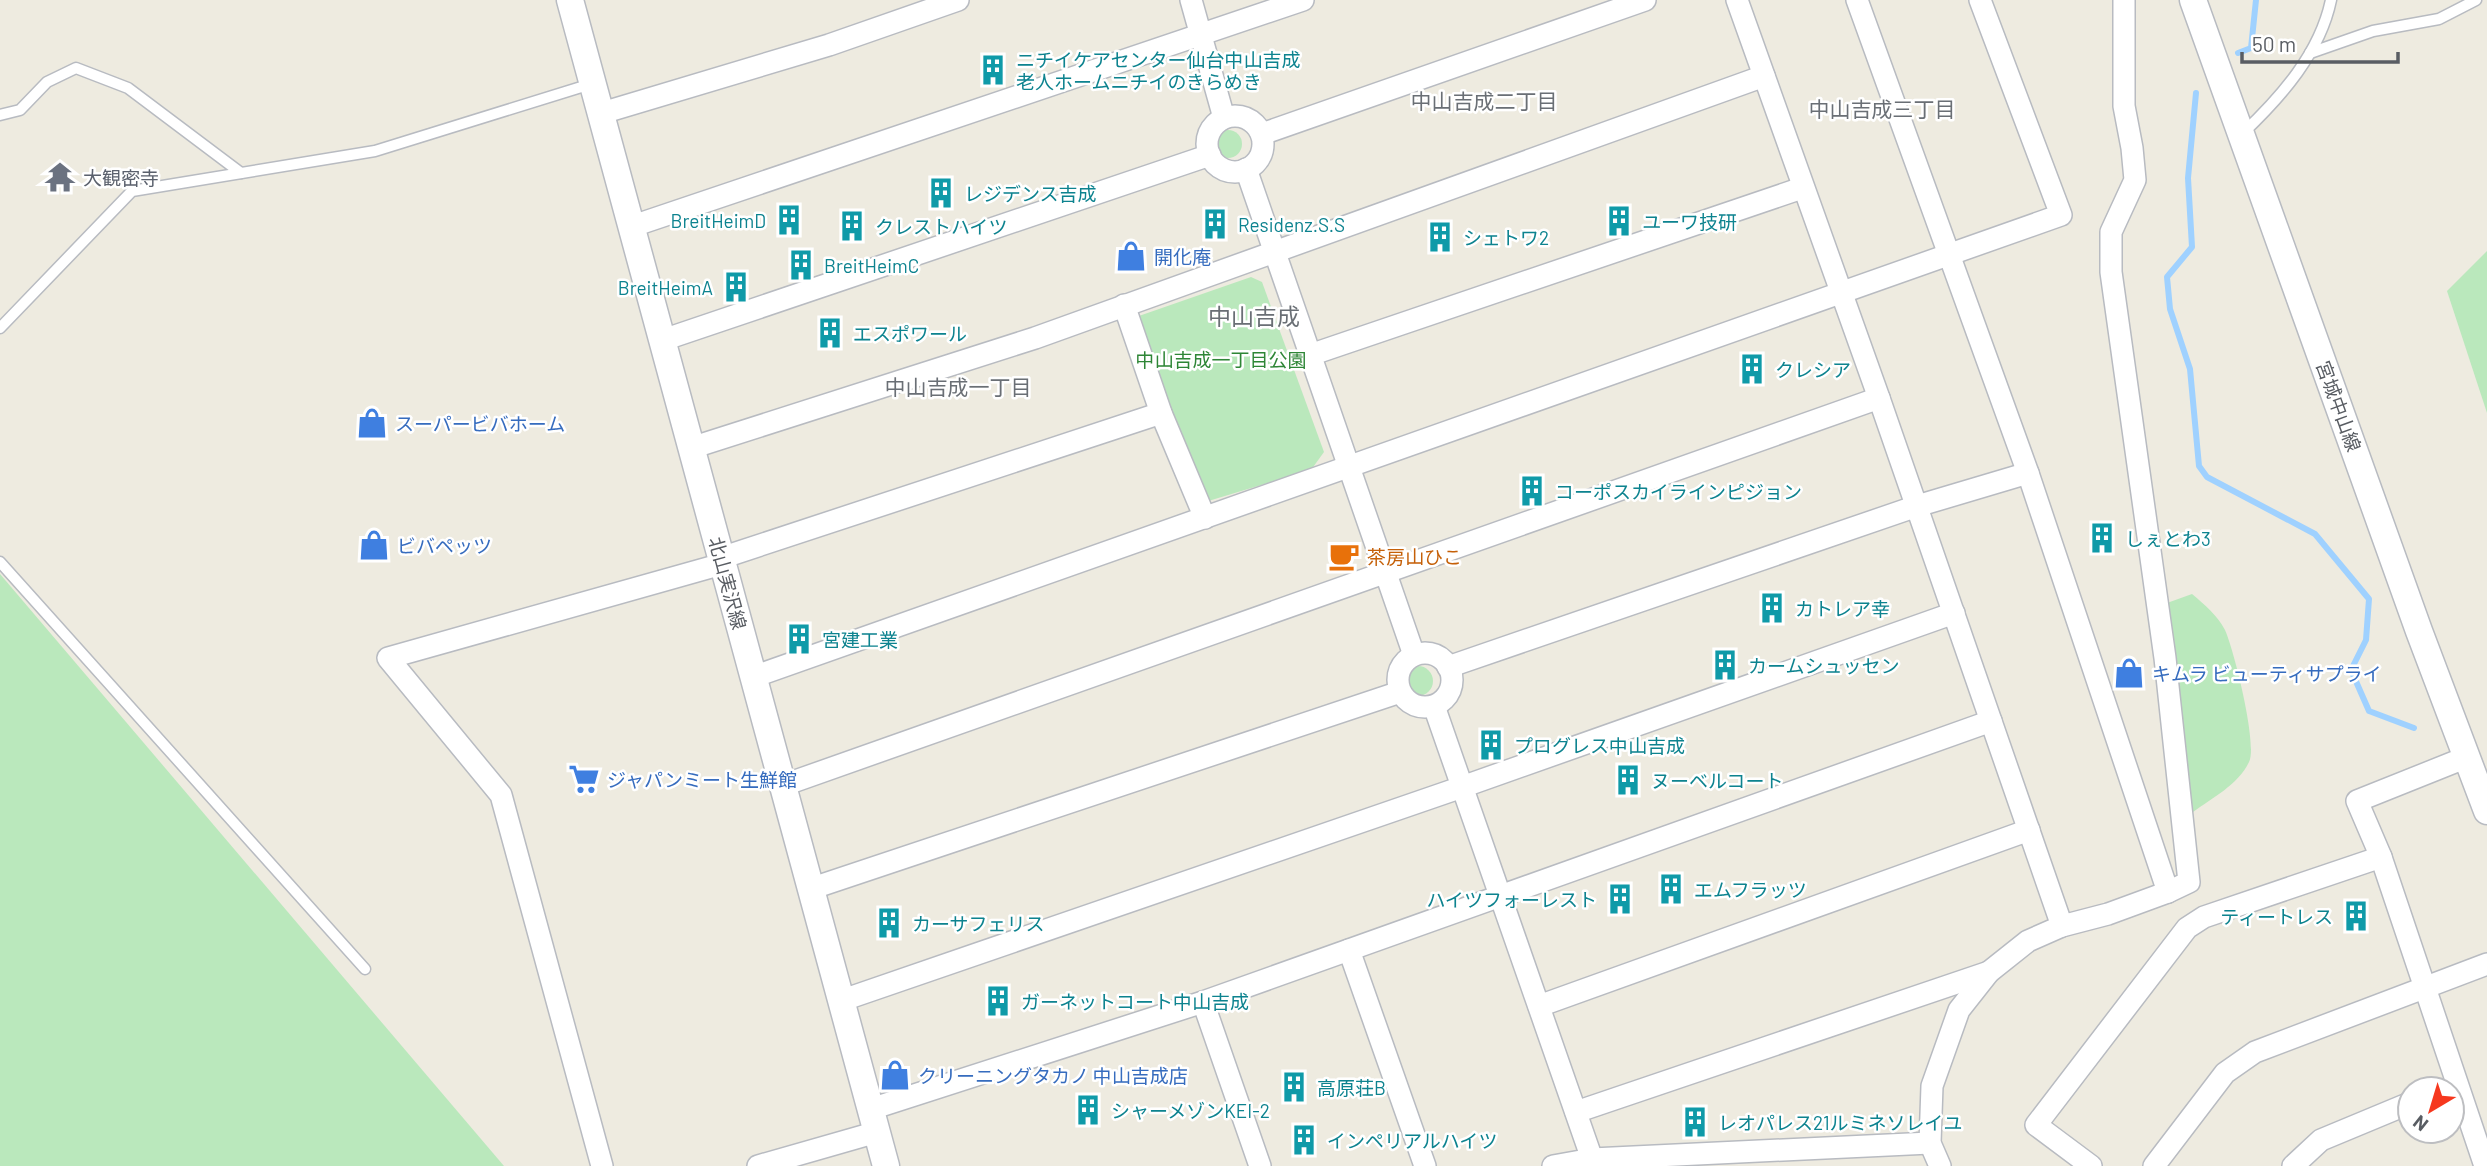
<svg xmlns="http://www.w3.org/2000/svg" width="2487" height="1166" viewBox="0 0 2487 1166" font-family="Barlow,'Noto Sans JP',sans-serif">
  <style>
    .green { fill: #bae8bc }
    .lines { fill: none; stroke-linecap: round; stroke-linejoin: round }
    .stream { stroke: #9fd1ff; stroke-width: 6 }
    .service-casing { stroke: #b8bbc1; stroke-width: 13 }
    .minor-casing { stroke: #b8bbc1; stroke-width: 24 }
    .tertiary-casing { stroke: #b8bbc1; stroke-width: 29 }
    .service { stroke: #fff; stroke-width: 10 }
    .minor { stroke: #fff; stroke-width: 21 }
    .tertiary { stroke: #fff; stroke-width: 26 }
    .labels { text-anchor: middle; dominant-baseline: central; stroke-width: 5; stroke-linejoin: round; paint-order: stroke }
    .culture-label { font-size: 19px; fill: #0d838f; stroke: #fff; text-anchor: start }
    .worship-label { font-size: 19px; fill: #5b616d; stroke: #fff; text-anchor: start }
    .shop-label { font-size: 19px; fill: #366cbe; stroke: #fff; text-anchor: start }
    .park-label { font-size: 19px; fill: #2e8636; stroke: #fff }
    .street-label { font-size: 19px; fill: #595d63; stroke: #fff }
    .food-label { font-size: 19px; fill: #c56008; stroke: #fff; text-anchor: start }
    .neighbourhood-label { font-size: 21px; fill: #6a6f75; stroke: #fff }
    .quarter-label { font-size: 23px; fill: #6a6f75; stroke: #fff }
  </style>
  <rect width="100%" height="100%" fill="#eeebe0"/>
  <!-- green -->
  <g class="green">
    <circle cx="1228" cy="144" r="14"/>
    <path d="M2487,251V413L2447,291Z"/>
    <path d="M1251,277L1262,282L1324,452L1311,470L1205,502L1136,317Z"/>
    <path d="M0,574L504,1166H0Z"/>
    <path d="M2192,594C2205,605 2217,615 2225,630C2234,650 2258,745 2249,762C2238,785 2212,798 2193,812L2167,603Z"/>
    <circle cx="1418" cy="681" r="15"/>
  </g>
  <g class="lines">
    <!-- stream -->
    <g class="stream">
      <path d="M2238,53L2251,48L2256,0"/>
      <path d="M2196,93L2188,178L2192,247L2167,277L2170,309L2190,369L2199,466L2207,477L2315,534L2369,599L2366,640L2351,670L2369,711L2414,728"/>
    </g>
    <!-- service casing -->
    <g class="service-casing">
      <g id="service">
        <path d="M2310,53L2373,31L2439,19L2476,0"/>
        <path d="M0,115L20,110L47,82L76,68L128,88L241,173"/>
        <path d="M2243,133C2281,97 2320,53 2331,0"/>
        <path d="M0,328L132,191L375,151L591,84"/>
        <path d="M0,562L365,969"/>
      </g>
    </g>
    <!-- minor casing -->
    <g class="minor-casing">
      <g id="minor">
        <path d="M1191,0L1224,118"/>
        <path d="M1737,0L1879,398L2062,926"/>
        <path d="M1857,0L2028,473L2168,892"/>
        <path d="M602,113L829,45L958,0"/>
        <circle cx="1235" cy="144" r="28"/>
        <path d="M1262,134L1645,0"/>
        <path d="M1246,169L1414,655"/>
        <path d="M633,226L1303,0"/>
        <path d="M1124,305L1161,413L1205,518"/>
        <path d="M663,340L1210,155"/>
        <path d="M1310,355L1802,188"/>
        <path d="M691,448L1035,338L1764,76"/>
        <path d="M721,558L1161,413"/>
        <circle cx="1425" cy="680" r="27"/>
        <path d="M1448,667L1917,506L2028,473"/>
        <path d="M753,677L2061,215L1980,0"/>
        <path d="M1434,706L1592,1159"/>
        <path d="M2467,757L2357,801L2381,857L2485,1166"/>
        <path d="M784,785L1879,398"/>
        <path d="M813,888L1400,692"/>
        <path d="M1349,950L1425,1166"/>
        <path d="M843,1000L1462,787L1954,613"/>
        <path d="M1203,1002L1260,1166"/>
        <path d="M1539,1006L2029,830"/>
        <path d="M871,1109L1203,1002L1991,721"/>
        <path d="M1576,1112L1989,972"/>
        <path d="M602,1166L501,795L388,658L722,564"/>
        <path d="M758,1166L877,1132"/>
        <path d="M1553,1166L1592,1159L1930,1143"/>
        <path d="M1940,1166L1930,1143L1932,1086L1959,1010L1989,972L2028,941L2062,926L2108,914L2168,892L2189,882L2165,658L2111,272V232L2135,180L2132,148L2124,106V0"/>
        <path d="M2091,1166L2036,1125L2187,928L2204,917L2381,857"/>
        <path d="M2154,1166L2225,1073L2255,1052L2487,964"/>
        <path d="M2293,1166L2321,1140L2410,1103"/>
      </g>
    </g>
    <!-- tertiary casing -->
    <g class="tertiary-casing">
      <g id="tertiary">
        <path d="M570,0C674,389 782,777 886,1166"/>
        <path d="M2193,0L2419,631L2487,811"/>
      </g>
    </g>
    <!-- service -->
    <use href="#service" class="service"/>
    <!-- minor -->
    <use href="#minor" class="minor"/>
    <!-- tertiary -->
    <use href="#tertiary" class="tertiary"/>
  </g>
  <!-- icons -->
  <defs>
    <g id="building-bare" transform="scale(2.415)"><path d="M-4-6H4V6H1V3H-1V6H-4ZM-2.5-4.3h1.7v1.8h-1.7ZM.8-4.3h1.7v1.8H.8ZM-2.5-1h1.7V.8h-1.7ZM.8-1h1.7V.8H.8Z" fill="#0f9aa8" stroke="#fff" stroke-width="2.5" paint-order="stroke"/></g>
    <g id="temple-bare" transform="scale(2.415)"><path d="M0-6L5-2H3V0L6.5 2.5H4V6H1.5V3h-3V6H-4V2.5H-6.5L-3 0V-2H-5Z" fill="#6b7280" stroke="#fff" stroke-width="2.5" paint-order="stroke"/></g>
    <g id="shop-bare" transform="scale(2.415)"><path d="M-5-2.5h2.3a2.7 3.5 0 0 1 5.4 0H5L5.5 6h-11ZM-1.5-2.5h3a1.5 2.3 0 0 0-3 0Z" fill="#3f7fe0" stroke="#fff" stroke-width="2.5" paint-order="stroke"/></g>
    <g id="cafe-bare" transform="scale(2.415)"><path d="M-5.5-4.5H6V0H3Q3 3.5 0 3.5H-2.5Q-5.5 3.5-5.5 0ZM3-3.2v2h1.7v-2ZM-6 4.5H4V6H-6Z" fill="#e8710a" stroke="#fff" stroke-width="2.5" paint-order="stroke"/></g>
    <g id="supermarket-bare" transform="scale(2.415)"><path d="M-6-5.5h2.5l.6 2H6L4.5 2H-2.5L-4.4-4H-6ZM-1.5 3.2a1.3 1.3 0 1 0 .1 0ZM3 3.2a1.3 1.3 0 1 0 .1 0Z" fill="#3f7fe0" stroke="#fff" stroke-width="2.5" paint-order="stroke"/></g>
  </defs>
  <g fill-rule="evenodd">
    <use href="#building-bare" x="993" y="70"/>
    <use href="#temple-bare" x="60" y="177"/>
    <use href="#building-bare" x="941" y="193"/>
    <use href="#building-bare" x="789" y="220"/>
    <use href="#building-bare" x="1619" y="221"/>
    <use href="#building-bare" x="1215" y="224"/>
    <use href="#building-bare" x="852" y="226"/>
    <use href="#building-bare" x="1440" y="237"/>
    <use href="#shop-bare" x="1131" y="256"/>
    <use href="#building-bare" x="801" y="265"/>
    <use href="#building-bare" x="736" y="287"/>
    <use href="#building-bare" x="830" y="333"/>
    <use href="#building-bare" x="1752" y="369"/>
    <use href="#shop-bare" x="372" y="423"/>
    <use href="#building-bare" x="1532" y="491"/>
    <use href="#building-bare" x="2102" y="538"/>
    <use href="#shop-bare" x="374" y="545"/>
    <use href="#cafe-bare" x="1344" y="556"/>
    <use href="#building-bare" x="1772" y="608"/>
    <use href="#building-bare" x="799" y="639"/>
    <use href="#building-bare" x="1725" y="665"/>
    <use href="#shop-bare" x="2129" y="673"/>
    <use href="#building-bare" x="1491" y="745"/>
    <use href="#supermarket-bare" x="584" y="779"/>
    <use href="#building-bare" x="1628" y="780"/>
    <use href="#building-bare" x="1671" y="889"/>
    <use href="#building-bare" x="1620" y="899"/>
    <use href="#building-bare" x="2356" y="916"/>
    <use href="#building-bare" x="889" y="923"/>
    <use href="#building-bare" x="998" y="1001"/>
    <use href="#shop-bare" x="895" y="1075"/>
    <use href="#building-bare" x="1294" y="1087"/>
    <use href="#building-bare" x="1088" y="1110"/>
    <use href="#building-bare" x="1695" y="1122"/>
    <use href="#building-bare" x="1304" y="1140"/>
  </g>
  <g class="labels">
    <!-- culture labels -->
    <g class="culture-label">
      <text x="1016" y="59">ニチイケアセンター仙台中山吉成<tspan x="1016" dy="22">老人ホームニチイのきらめき</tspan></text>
      <text x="964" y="193">レジデンス吉成</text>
      <text x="766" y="220" text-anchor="end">BreitHeimD</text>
      <text x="1642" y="221">ユーワ技研</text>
      <text x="1238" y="224">Residenz.S.S</text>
      <text x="875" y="226">クレストハイツ</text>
      <text x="1463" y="237">シェトワ2</text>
      <text x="824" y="265">BreitHeimC</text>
      <text x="713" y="287" text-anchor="end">BreitHeimA</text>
      <text x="853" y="333">エスポワール</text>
      <text x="1775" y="369">クレシア</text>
      <text x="1555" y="491">コーポスカイラインピジョン</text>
      <text x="2125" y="538">しぇとわ3</text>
      <text x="1795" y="608">カトレア幸</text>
      <text x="822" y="639">宮建工業</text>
      <text x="1748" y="665">カームシュッセン</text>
      <text x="1514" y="745">プログレス中山吉成</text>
      <text x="1651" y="780">ヌーベルコート</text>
      <text x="1694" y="889">エムフラッツ</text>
      <text x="1597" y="899" text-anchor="end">ハイツフォーレスト</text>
      <text x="2333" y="916" text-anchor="end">ティートレス</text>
      <text x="912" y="923">カーサフェリス</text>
      <text x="1021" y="1001">ガーネットコート中山吉成</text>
      <text x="1317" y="1087">高原荘B</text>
      <text x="1111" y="1110">シャーメゾンKEI-2</text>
      <text x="1718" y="1122">レオパレス21ルミネソレイユ</text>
      <text x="1327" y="1140">インペリアルハイツ</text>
    </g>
    <!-- worship labels -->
    <g class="worship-label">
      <text x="83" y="177">大観密寺</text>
    </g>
    <!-- shop labels -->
    <g class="shop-label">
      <text x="1154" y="256">開化庵</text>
      <text x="395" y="423">スーパービバホーム</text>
      <text x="397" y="545">ビバペッツ</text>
      <text x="2152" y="673">キムラ ビューティサプライ</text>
      <text x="607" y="779">ジャパンミート生鮮館</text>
      <text x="918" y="1075">クリーニングタカノ 中山吉成店</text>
    </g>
    <!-- park labels -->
    <g class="park-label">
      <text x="1221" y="359">中山吉成一丁目公園</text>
    </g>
    <!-- street labels -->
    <g class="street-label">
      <text transform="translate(2339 406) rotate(70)">宮城中山線</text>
      <text transform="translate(728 583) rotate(75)">北山実沢線</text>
    </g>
    <!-- food labels -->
    <g class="food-label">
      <text x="1367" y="556">茶房山ひこ</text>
    </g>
    <!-- neighbourhood labels -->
    <g class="neighbourhood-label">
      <text x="1484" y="100">中山吉成二丁目</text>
      <text x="1882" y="108">中山吉成三丁目</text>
      <text x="958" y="386">中山吉成一丁目</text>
    </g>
    <!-- quarter labels -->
    <g class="quarter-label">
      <text x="1254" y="316">中山吉成</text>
    </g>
  </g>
  <!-- north arrow -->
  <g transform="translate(2431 1110) rotate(218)"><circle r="33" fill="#ffffff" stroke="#bdbec1" stroke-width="2"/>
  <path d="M0-5L12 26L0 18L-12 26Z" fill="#f6381e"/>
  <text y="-10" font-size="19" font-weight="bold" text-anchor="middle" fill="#595d63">N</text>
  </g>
  <!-- scale -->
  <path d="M2242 52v10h156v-10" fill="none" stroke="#595d63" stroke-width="3.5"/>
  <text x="2252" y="52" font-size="21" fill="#595d63" stroke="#ffffff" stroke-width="5" paint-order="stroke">50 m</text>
</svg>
